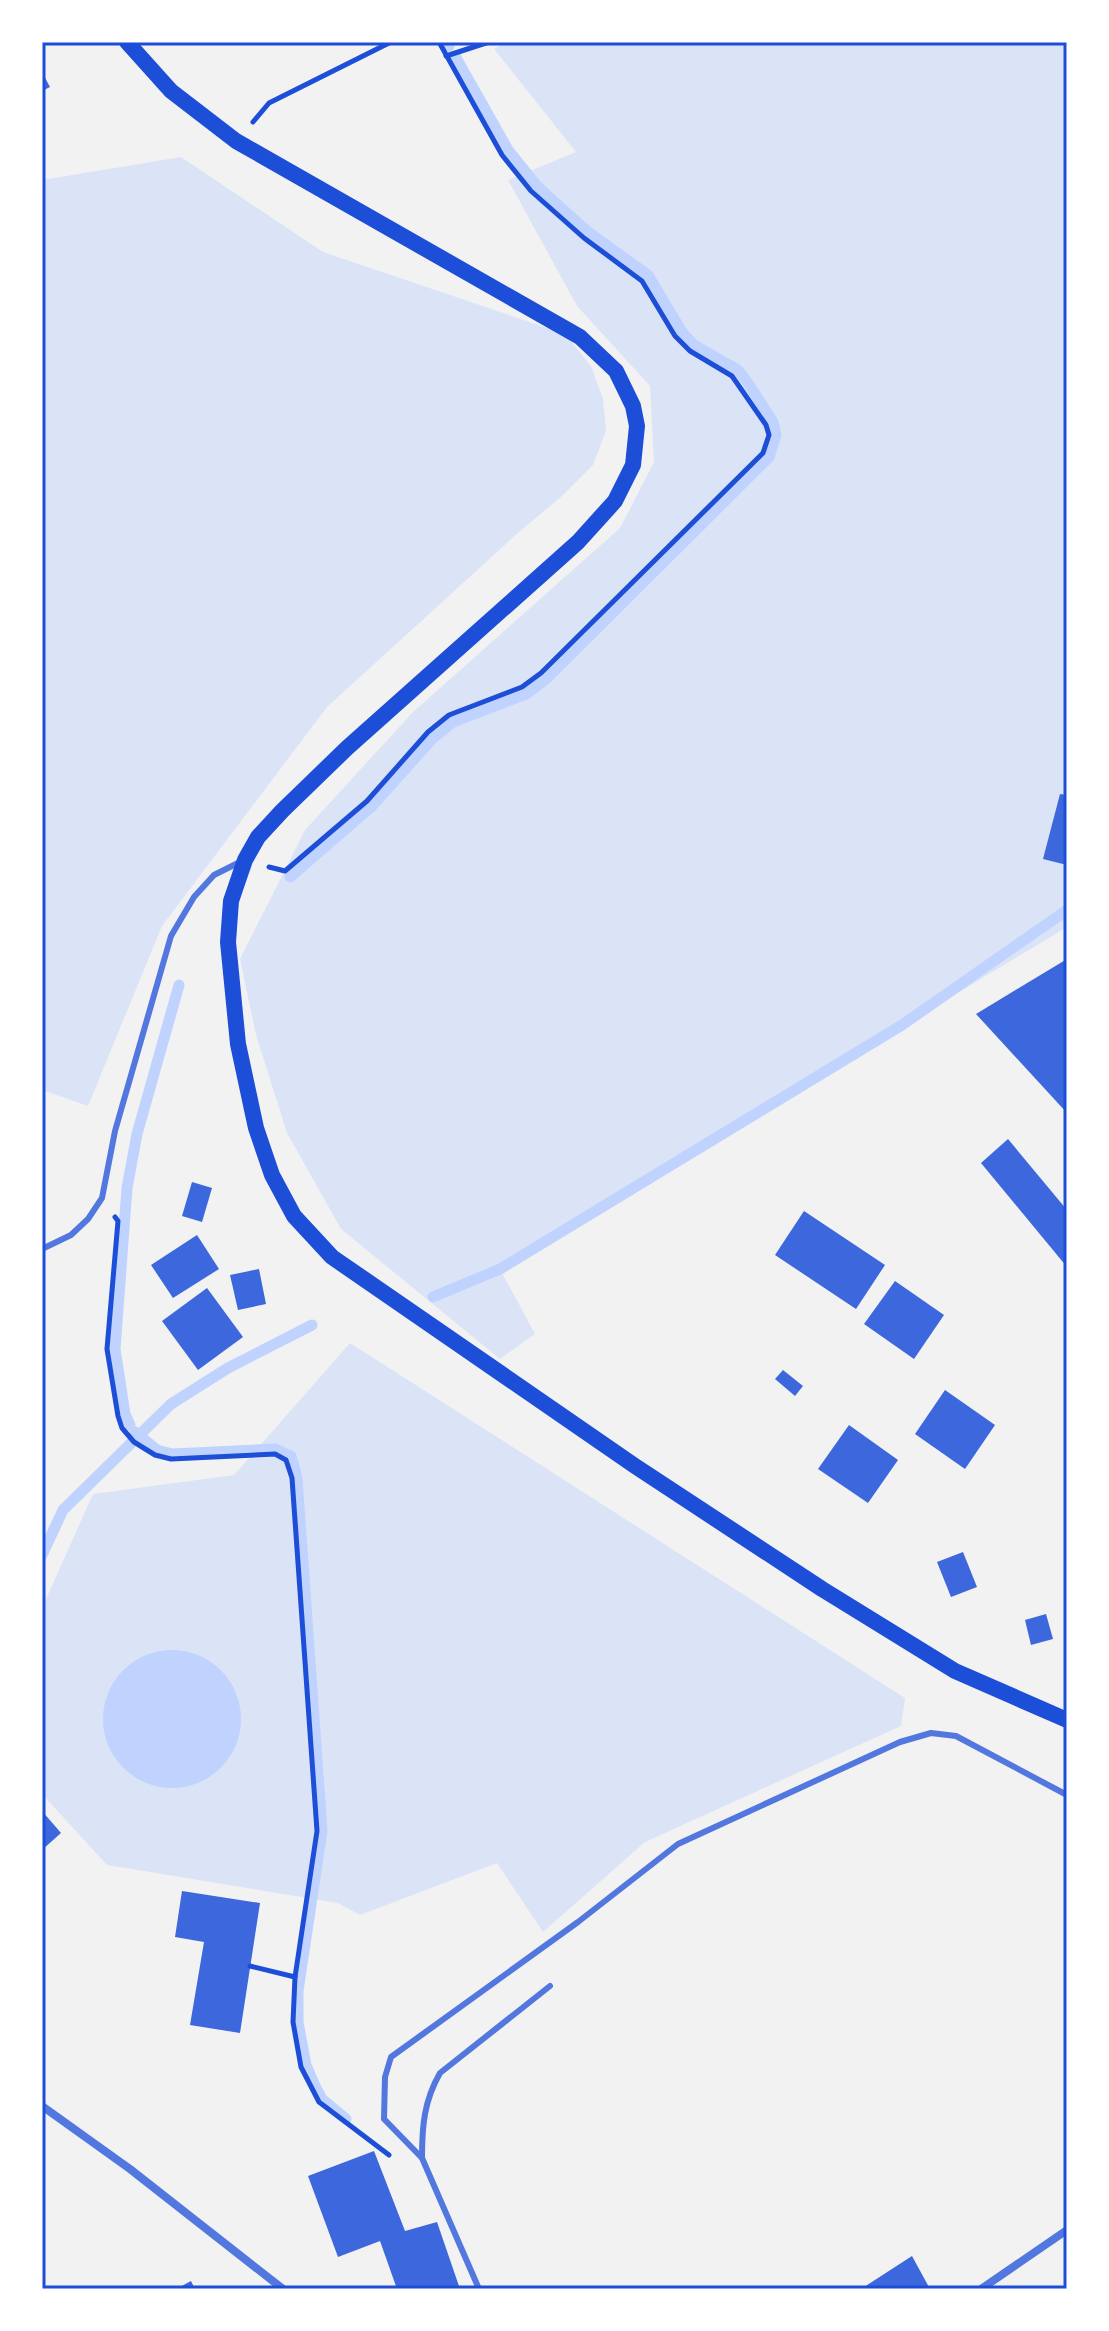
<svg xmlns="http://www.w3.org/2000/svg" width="1109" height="2331" viewBox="0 0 1109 2331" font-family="'PT Sans',sans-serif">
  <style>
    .green { fill: #dbe4f7 }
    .water { fill: #bfd3fe }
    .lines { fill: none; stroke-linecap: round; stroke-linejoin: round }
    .stream { stroke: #bfd3fe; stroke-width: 11 }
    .building { fill: #3d67dc }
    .path { stroke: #1d4ed8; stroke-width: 5 }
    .service { stroke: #5277de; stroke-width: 6 }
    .minor { stroke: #5277de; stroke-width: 8 }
    .secondary { stroke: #1d4ed8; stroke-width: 16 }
    .neatline { fill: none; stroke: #1d4ed8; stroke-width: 3 }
  </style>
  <rect width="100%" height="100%" fill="#f2f2f2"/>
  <!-- green -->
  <g class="green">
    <path d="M506,42H1067V927L500,1269L535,1334L500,1359L341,1229L287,1133L256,1035L240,959L305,830L412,713L620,528L654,462L650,386L577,306L508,180L576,152L494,49Z"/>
    <path d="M181,157L323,252L565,334L591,366L603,399L606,431L593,465L562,496L519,532L327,707L162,926L88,1106L42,1090V180Z"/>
    <path d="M350,1343L905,1698L901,1726L645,1842L543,1932L497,1863L360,1915L338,1903L107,1865L42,1794V1608L93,1494L234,1475Z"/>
  </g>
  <!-- water -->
  <circle class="water" cx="172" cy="1719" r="69"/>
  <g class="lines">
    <!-- stream -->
    <g class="stream">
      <path d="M447,42L449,46"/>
      <path d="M290,877L372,806L433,738L453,722L526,694L546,679L769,457L776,435L773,422L748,383L738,370L694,345L682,332L648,275L588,232L537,186L508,150L455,56"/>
      <path d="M433,1297L500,1269L902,1025L1067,910"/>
      <path d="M130,1425L125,1414L115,1349L127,1188L137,1134L179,985"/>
      <path d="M135,1432L157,1450L172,1454L275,1449L291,1456L297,1478L322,1831L298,1991V2022L306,2065L314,2084L322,2099L346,2119"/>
      <path d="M42,1555L63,1510L171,1404L228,1368L312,1325"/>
    </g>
  </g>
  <!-- building -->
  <g class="building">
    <path d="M42,72L50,87L42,91Z"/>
    <path d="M1060,794L1067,795V865L1043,859Z"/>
    <path d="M1067,959V1113L976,1014Z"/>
    <path d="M1008,1139L1067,1210V1267L981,1163Z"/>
    <path d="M192,1182L212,1188L202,1222L182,1216Z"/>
    <path d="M804,1211L885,1265L856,1309L775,1255Z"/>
    <path d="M197,1235L219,1269L173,1298L151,1265Z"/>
    <path d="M259,1269L266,1304L238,1310L230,1275Z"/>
    <path d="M895,1281L944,1315L914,1359L864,1324Z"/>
    <path d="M207,1288L243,1337L198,1370L162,1321Z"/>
    <path d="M783,1370L803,1386L795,1396L775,1379Z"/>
    <path d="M945,1390L995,1425L965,1469L915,1434Z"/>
    <path d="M849,1425L898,1460L868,1503L818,1469Z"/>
    <path d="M963,1552L977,1587L951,1597L937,1562Z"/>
    <path d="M1046,1614L1053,1639L1031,1645L1025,1620Z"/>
    <path d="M42,1811L61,1833L42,1850Z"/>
    <path d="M182,1891L260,1903L240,2033L190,2025L204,1942L175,1937Z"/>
    <path d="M374,2151L405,2231L437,2222L460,2289H397L380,2241L338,2257L308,2176Z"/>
    <path d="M912,2256L930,2289H861Z"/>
    <path d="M191,2281L195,2289H176Z"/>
  </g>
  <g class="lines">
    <!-- path -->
    <g class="path">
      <path d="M446,56L489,42"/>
      <path d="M253,122L269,103L391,42"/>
      <path d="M269,867L285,871L367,801L428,732L449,715L522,687L541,673L763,453L769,435L766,425L732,376L690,351L675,336L642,281L584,238L531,191L502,155L439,42"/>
      <path d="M115,1217L118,1221L107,1349L118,1416L122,1428L134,1442L155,1455L171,1459L275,1454L286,1460L292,1478L317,1831L295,1977L293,2022L301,2067L319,2102L389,2155"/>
      <path d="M250,1966L295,1977"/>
    </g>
    <!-- service -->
    <g class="service">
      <path d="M42,1249L71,1235L88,1219L102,1198L115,1131L171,936L194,897L214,875L240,862"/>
      <path d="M422,2158C422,2126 424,2101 440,2073L550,1986"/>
      <path d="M479,2289L422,2158L384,2119L385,2077L391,2057L578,1922L678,1844L900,1742L931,1733L956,1736L1067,1795"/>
    </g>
    <!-- minor -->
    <g class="minor">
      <path d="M42,2106L130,2169L283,2289"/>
      <path d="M981,2289L1067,2230"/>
    </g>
    <!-- secondary -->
    <path class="secondary" d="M127,42L171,91L236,141L580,337L616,371L633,406L637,426L633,465L615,501L578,542L347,748L282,811L258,837L245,860L231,901L228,942L238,1044L256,1128L272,1175L294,1216L332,1257L635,1466L822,1589L955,1671L1067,1720"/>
  </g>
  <!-- border -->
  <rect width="1109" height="2331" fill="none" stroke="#ffffff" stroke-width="88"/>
  <rect x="44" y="44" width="1021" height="2243" class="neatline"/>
</svg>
